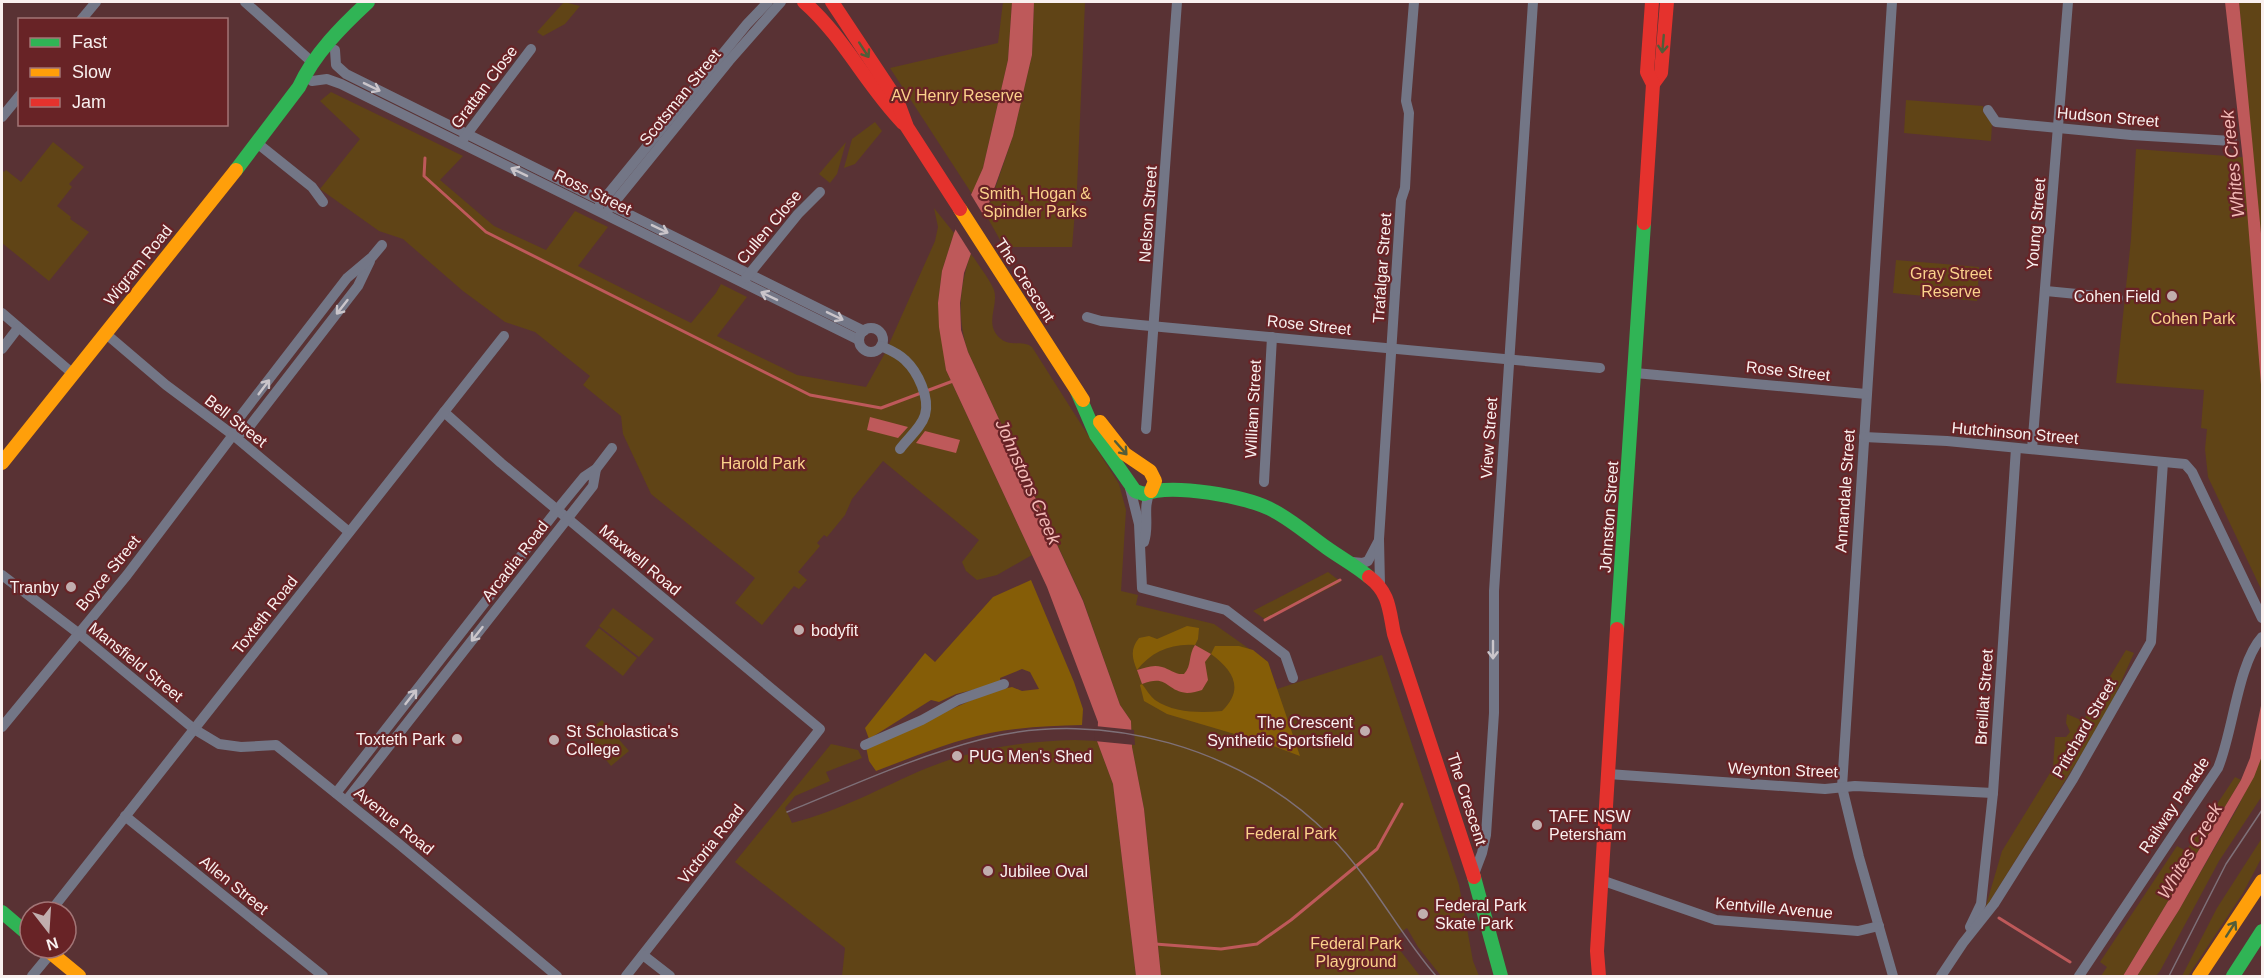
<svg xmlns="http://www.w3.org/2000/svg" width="2264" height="978" viewBox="0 0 2264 978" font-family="Arial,sans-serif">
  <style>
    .green { fill: #604416 }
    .forest { fill: #855d07 }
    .water { fill: #be595a }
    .pier { fill: #593234 }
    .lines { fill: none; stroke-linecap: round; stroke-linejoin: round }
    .stream { stroke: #be595a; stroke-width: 3 }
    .street { stroke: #737686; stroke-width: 10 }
    .fast { stroke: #30b455; stroke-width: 14 }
    .slow { stroke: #ff9f0a; stroke-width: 14 }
    .jam { stroke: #e5322d; stroke-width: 14 }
    .tram { stroke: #7e7078; stroke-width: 1.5 }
    .oneway { stroke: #525d39 }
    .oneway2 { stroke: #cac5ca }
    .poi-dot { fill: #c1aeae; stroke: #682326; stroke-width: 2 }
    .labels { text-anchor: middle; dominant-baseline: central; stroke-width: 4.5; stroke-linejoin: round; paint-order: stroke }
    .street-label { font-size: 16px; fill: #f9f0ef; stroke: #682326 }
    .park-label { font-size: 16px; fill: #fbd28b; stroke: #682326 }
    .poi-label { font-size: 16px; fill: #f9f0ef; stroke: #682326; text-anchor: start }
    .water-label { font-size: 18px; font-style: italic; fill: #f3bab7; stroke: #682326 }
  </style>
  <rect width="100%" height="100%" fill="#593234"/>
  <!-- green -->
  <g class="green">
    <path d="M564,2L580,6L565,24L543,36L537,32Z"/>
    <path d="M1003,2H1012L1008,60L983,168L972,194L890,68L998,43Z"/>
    <path d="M1034,2H1085L1077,188L1072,247H1004L986,215L1013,136L1032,55Z"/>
    <path d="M2239,2H2262V591L2208,477L2205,449L2207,429L2201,428L2204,390L2116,383L2131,239L2136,149L2253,158Z"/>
    <path d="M331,92L463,156L440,180L494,226L546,250L575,211L608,227L578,266L691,323L716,293L721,284L747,297L717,336L797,375L866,387L885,353L935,241L938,227L934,208L954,233L942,271L938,303L946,370L1032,555L997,575L977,580L966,571L962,562L979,540L883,461L852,499L845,515L827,537L824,535L817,543L820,546L798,572L807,580L799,589L794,586L762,625L735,603L755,578L651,494L623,434L621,416L583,385L590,376L535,332L505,322L463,291L403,239L379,231L320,189L360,139L320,101Z"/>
    <path d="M1906,100L1983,106V112L1992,123L1991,141L1904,133Z"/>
    <path d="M875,122L882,131L855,164L844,168L852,139Z"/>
    <path d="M53,142L84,167L69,184L72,187L57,206L71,217L70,219L89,232L49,281L2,243V170L4,172L6,170L21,182Z"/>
    <path d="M846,142L837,174L830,183L819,174Z"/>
    <path d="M971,253C978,265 989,278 994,290C999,307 983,324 1001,339C1011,347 1023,340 1032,347L1119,484L1126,510L1121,591L1138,595L1136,605L1214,624L1268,662L1277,689L1382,655L1459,885L1473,961L1479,976H1441L1418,947L1407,928L1393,938L1395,951L1399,949L1420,976H1161L1144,809L1132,747L1131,721L1120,705L1083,600L968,352C957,318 959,287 971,253Z"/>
    <path d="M1896,260L1979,267L1977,301L1893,293Z"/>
    <path d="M1328,572L1341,582L1266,620L1253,611Z"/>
    <path d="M613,608L654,639L639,657L599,626Z"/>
    <path d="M599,628L637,658L623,676L585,646Z"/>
    <path d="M2126,650L2134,653L2112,702L2083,752L1985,909L2002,851L2053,768L2055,737H2066L2070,732L2066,723L2067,714L2083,721Z"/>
    <path d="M602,720L629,751L611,766L585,734Z"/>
    <path d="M1075,740L1097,741L1113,784L1136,976H842L845,948L735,862L831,744L858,750L862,758L826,772L830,781L795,796L785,808L792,823C840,811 882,787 927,768C975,749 1023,741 1075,740Z"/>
    <path d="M2262,756V796L2219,861L2160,971L2156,976H2137L2179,910L2238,807Z"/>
    <path d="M2235,777L2241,780L2123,976H2101L2107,967L2100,962L2177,846L2186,851Z"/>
    <path d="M2262,838V857L2243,893L2188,976H2182L2217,908Z"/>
  </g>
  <!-- forest -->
  <g class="forest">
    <path d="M1031,580L1074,682L1083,709L1082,725C1051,726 1020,727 990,733C951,741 913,757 876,771L869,761L866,747L990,692L1012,687L1022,691L1039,689L1030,672L1022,669L1000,678L1001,683L956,694L939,702L931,700L869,739L865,728L925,653L935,662L993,597Z"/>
    <path d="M1187,626L1199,628L1198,639L1195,645C1171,643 1151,652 1137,670C1132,658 1130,649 1139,638L1149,636L1157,639Z"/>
    <path d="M1215,646H1239L1253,650L1268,662L1300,756L1265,743L1167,714L1144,701L1140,685L1142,684C1146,689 1150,696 1155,700C1174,713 1200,713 1222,711C1245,689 1233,670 1211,654Z"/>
  </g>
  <!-- water -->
  <g class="water">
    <path d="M1012,2H1034L1032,55L1013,136L964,273L960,303L961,330L968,352L1083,601L1120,705L1131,721L1132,747L1144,809L1161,976H1136L1113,784L1097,741L1098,722L1047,587L946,370L939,327L938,303L942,271L954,233L983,168L1008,60Z"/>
    <path d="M2225,2H2239L2262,244V397L2243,160Z"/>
    <path d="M870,417L908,427L898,438L867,430Z"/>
    <path d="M925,431L960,440L956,453L916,443Z"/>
    <path d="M1195,645L1211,654L1205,662L1208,680L1202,690C1198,691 1192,693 1187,693C1165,691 1169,674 1142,684L1137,670C1145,668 1153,664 1162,667C1170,669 1175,675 1184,674C1192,666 1188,655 1195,645Z"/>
    <path d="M2262,701V756L2254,777L2179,910L2137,976H2123L2241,780L2250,758Z"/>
  </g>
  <!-- pier -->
  <g class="pier">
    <path d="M970,193L987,221L973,257L954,227Z"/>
    <path d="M1095,726L1134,730L1135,745L1094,741Z"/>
  </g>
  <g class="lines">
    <!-- stream -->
    <g class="stream">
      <path d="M425,158L424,176L486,232L810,395L881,408L953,381"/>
      <path d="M1265,620L1340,580"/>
      <path d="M1999,918L2070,962"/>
      <path d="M1155,944L1221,949L1257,944L1291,920L1377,849L1402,804"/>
    </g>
    <!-- street -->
    <g class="street">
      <path d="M245,2L313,63"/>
      <path d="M1892,2L1842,787L1859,857L1893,976"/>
      <path d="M81,20L96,2"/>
      <path d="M335,50L336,65L346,74L864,331"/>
      <path d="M312,81L327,79L341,84L859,340"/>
      <path d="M1988,110L1996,122L2131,135L2232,141"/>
      <path d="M2,117L20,95"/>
      <path d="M464,138L531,49"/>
      <path d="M257,143L312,187L323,202"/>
      <path d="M600,204L747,24L768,2"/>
      <path d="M609,209L729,61L781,2"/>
      <path d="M746,278L798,214L820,192"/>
      <path d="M2046,291L2118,298"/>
      <path d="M2,313L72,373"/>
      <path d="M1087,317L1101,321L1140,325L1600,368"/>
      <circle cx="871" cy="340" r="12"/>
      <path d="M105,333L166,385L233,435L349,532"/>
      <path d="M881,346C890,350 898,353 905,360C918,372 930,398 925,415C921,428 908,438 900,449"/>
      <path d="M2,349L18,328"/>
      <path d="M1635,373L1866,394"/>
      <path d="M444,412L501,463L820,729L626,976"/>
      <path d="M1146,429L1177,2"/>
      <path d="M233,435L246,431L358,286L370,261"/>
      <path d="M1864,437L1947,441L2185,464L2192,472L2262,618"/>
      <path d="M2032,449L2068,2"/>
      <path d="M1264,482L1272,337"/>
      <path d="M1130,488L1139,524L1142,588L1226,610L1285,655L1293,678"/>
      <path d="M1144,542C1150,525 1142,508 1150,492"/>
      <path d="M1352,562L1363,563L1368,561L1378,542"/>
      <path d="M2,575L78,633L194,729L219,744L241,747L276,745L399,844L557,976"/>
      <path d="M1380,585L1379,539L1401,200L1405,188L1409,113L1406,101L1414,2"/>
      <path d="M2,727L127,575L233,435L236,422L347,278L372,257L382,245"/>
      <path d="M865,745L922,720L958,700L1004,684"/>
      <path d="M1608,774L1825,789L1855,786L1993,793"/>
      <path d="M336,793L557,510L584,477L596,469L612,448"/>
      <path d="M346,801L593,486L596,469"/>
      <path d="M125,816L323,976"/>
      <path d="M1474,874L1482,853L1486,835L1494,713V591L1533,2"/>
      <path d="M1601,880L1716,920L1858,931L1879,926"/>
      <path d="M50,912L504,336"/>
      <path d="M1970,927L1981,904L1993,793L2016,448"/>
      <path d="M643,955L670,976"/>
      <path d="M32,976L51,953"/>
      <path d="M1941,976L1963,943L1994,904L2073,779L2151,642L2163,462"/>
      <path d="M2079,976L2218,768C2233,732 2238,663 2262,637"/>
    </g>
    <!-- fast -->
    <g class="fast">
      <path d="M236,170L299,87C314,54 342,26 368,2"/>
      <path d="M1077,391L1096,435L1135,491L1144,494C1171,483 1248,496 1274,511C1293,521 1310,536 1327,548C1341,558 1356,566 1369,577"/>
      <path d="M1617,629L1644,223"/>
      <path d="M1474,877L1501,976"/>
      <path d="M2,912L30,936"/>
      <path d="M2233,976L2262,931"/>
    </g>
    <!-- slow -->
    <g class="slow">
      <path d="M960,209L1083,400"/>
      <path d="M1100,422L1125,454L1150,471L1155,481L1151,491"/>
      <path d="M2,463L236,170"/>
      <path d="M45,948L79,976"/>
      <path d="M2199,976L2262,881"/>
    </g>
    <!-- jam -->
    <g class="jam">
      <path d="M804,2C844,37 866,85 903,123"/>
      <path d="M832,2L897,100L907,127L960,209"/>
      <path d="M1653,84L1661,73L1667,2"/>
      <path d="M1644,223L1653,84L1647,72L1652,2"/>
      <path d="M1369,577C1390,593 1389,610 1394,634L1474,877"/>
      <path d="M1599,976L1597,951L1617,629"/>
    </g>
    <!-- tram -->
    <g class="tram">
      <path d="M787,812C851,786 916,756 983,739C1103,708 1243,748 1330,836C1373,880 1397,931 1436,976"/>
      <path d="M2169,976L2226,864L2262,810"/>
    </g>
  </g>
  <!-- one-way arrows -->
  <defs><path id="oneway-shaft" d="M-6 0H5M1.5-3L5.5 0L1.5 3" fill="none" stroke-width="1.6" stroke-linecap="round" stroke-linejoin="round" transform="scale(1.5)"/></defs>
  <g class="oneway">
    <use href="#oneway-shaft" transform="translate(1663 44) rotate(95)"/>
    <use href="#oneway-shaft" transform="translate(864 50) rotate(57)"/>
    <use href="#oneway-shaft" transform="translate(1121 448) rotate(49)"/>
    <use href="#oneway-shaft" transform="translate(2231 929) rotate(-57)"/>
  </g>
  <g class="oneway2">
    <use href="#oneway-shaft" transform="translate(372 87) rotate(26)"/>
    <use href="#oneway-shaft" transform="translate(519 172) rotate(-154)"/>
    <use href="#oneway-shaft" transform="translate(660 229) rotate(26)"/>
    <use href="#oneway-shaft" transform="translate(769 296) rotate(-154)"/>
    <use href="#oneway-shaft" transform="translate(342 307) rotate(128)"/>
    <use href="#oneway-shaft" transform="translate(835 316) rotate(26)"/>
    <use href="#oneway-shaft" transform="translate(264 387) rotate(-53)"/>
    <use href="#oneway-shaft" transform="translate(477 634) rotate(128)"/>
    <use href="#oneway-shaft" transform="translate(1493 650) rotate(90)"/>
    <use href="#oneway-shaft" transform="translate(411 697) rotate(-52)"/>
  </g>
  <!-- markers -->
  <g class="poi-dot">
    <circle cx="2172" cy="296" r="6"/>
    <circle cx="71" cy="587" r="6"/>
    <circle cx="799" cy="630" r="6"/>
    <circle cx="1365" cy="731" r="6"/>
    <circle cx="457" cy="739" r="6"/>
    <circle cx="554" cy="740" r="6"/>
    <circle cx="957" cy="756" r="6"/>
    <circle cx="1537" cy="825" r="6"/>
    <circle cx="988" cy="871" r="6"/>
    <circle cx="1423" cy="914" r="6"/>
  </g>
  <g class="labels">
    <!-- street labels -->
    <g class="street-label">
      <text transform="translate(484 87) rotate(-53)">Grattan Close</text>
      <text transform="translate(680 97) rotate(-51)">Scotsman Street</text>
      <text transform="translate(2108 117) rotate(5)">Hudson Street</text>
      <text transform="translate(593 192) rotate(26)">Ross Street</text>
      <text transform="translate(1148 214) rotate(-86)">Nelson Street</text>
      <text transform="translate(2036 224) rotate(-85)">Young Street</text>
      <text transform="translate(769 227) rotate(-50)">Cullen Close</text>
      <text transform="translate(138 265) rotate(-51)">Wigram Road</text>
      <text transform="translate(1382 268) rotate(-86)">Trafalgar Street</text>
      <text transform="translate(1025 280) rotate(57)">The Crescent</text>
      <text transform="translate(1309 325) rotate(6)">Rose Street</text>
      <text transform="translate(1788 371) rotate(6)">Rose Street</text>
      <text transform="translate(1253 409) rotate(-87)">William Street</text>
      <text transform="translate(236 421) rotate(38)">Bell Street</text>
      <text transform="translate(2015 433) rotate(5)">Hutchinson Street</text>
      <text transform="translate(1489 438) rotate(-86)">View Street</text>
      <text transform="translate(1845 491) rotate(-86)">Annandale Street</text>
      <text transform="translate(1609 517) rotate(-86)">Johnston Street</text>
      <text transform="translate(640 560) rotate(40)">Maxwell Road</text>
      <text transform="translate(515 561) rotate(-52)">Arcadia Road</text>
      <text transform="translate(108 573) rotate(-51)">Boyce Street</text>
      <text transform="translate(265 615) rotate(-52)">Toxteth Road</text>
      <text transform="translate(136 662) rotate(39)">Mansfield Street</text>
      <text transform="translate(1984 697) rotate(-86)">Breillat Street</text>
      <text transform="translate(2084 728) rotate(-60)">Pritchard Street</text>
      <text transform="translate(1783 770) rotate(2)">Weynton Street</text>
      <text transform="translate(1467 799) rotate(72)">The Crescent</text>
      <text transform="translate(2174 805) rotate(-56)">Railway Parade</text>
      <text transform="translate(394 821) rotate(39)">Avenue Road</text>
      <text transform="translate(711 844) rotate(-52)">Victoria Road</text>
      <text transform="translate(234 885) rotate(39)">Allen Street</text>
      <text transform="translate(1774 908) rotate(5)">Kentville Avenue</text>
    </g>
    <!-- park labels -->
    <g class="park-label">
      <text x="957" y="95">AV Henry Reserve</text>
      <text x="1035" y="193">Smith, Hogan &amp;<tspan x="1035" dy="18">Spindler Parks</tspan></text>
      <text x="1951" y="273">Gray Street<tspan x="1951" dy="18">Reserve</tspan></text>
      <text x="2193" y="318">Cohen Park</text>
      <text x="763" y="463">Harold Park</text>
      <text x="1291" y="833">Federal Park</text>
      <text x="1356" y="943">Federal Park<tspan x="1356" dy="18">Playground</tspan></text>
    </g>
    <!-- poi labels -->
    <g class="poi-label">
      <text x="2160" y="296" text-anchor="end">Cohen Field</text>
      <text x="59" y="587" text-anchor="end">Tranby</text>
      <text x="811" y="630">bodyfit</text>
      <text x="1353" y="722" text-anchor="end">The Crescent<tspan x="1353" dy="18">Synthetic Sportsfield</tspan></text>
      <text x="566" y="731">St Scholastica's<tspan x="566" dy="18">College</tspan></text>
      <text x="445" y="739" text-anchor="end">Toxteth Park</text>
      <text x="969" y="756">PUG Men's Shed</text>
      <text x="1549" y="816">TAFE NSW<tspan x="1549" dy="18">Petersham</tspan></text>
      <text x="1000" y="871">Jubilee Oval</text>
      <text x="1435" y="905">Federal Park<tspan x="1435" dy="18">Skate Park</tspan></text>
    </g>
    <!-- water labels -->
    <g class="water-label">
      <text transform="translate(2233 164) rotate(-96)">Whites Creek</text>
      <text transform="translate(1028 482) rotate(66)">Johnstons Creek</text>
      <text transform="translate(2190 851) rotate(-59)">Whites Creek</text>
    </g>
  </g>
  <!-- border -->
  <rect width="2264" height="978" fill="none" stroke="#f9f0ef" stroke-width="6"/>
  <!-- legend -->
  <rect x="18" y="18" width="210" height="108" fill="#682326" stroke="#a27576" stroke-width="1.5"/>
  <rect x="30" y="38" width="30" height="9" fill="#30b455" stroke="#a27576" stroke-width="1.5"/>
  <text x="72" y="48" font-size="18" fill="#f9f0ef">Fast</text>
  <rect x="30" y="68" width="30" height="9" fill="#ff9f0a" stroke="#a27576" stroke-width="1.5"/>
  <text x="72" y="78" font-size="18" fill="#f9f0ef">Slow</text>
  <rect x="30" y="98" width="30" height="9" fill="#e5322d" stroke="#a27576" stroke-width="1.5"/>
  <text x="72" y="108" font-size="18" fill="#f9f0ef">Jam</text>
  <!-- north arrow -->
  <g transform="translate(48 930) rotate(163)"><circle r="28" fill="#682326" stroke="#a27576" stroke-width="1.5"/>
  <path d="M0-4.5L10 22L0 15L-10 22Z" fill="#c1aeae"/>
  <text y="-9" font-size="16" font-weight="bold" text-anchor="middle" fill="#f9f0ef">N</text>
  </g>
</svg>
